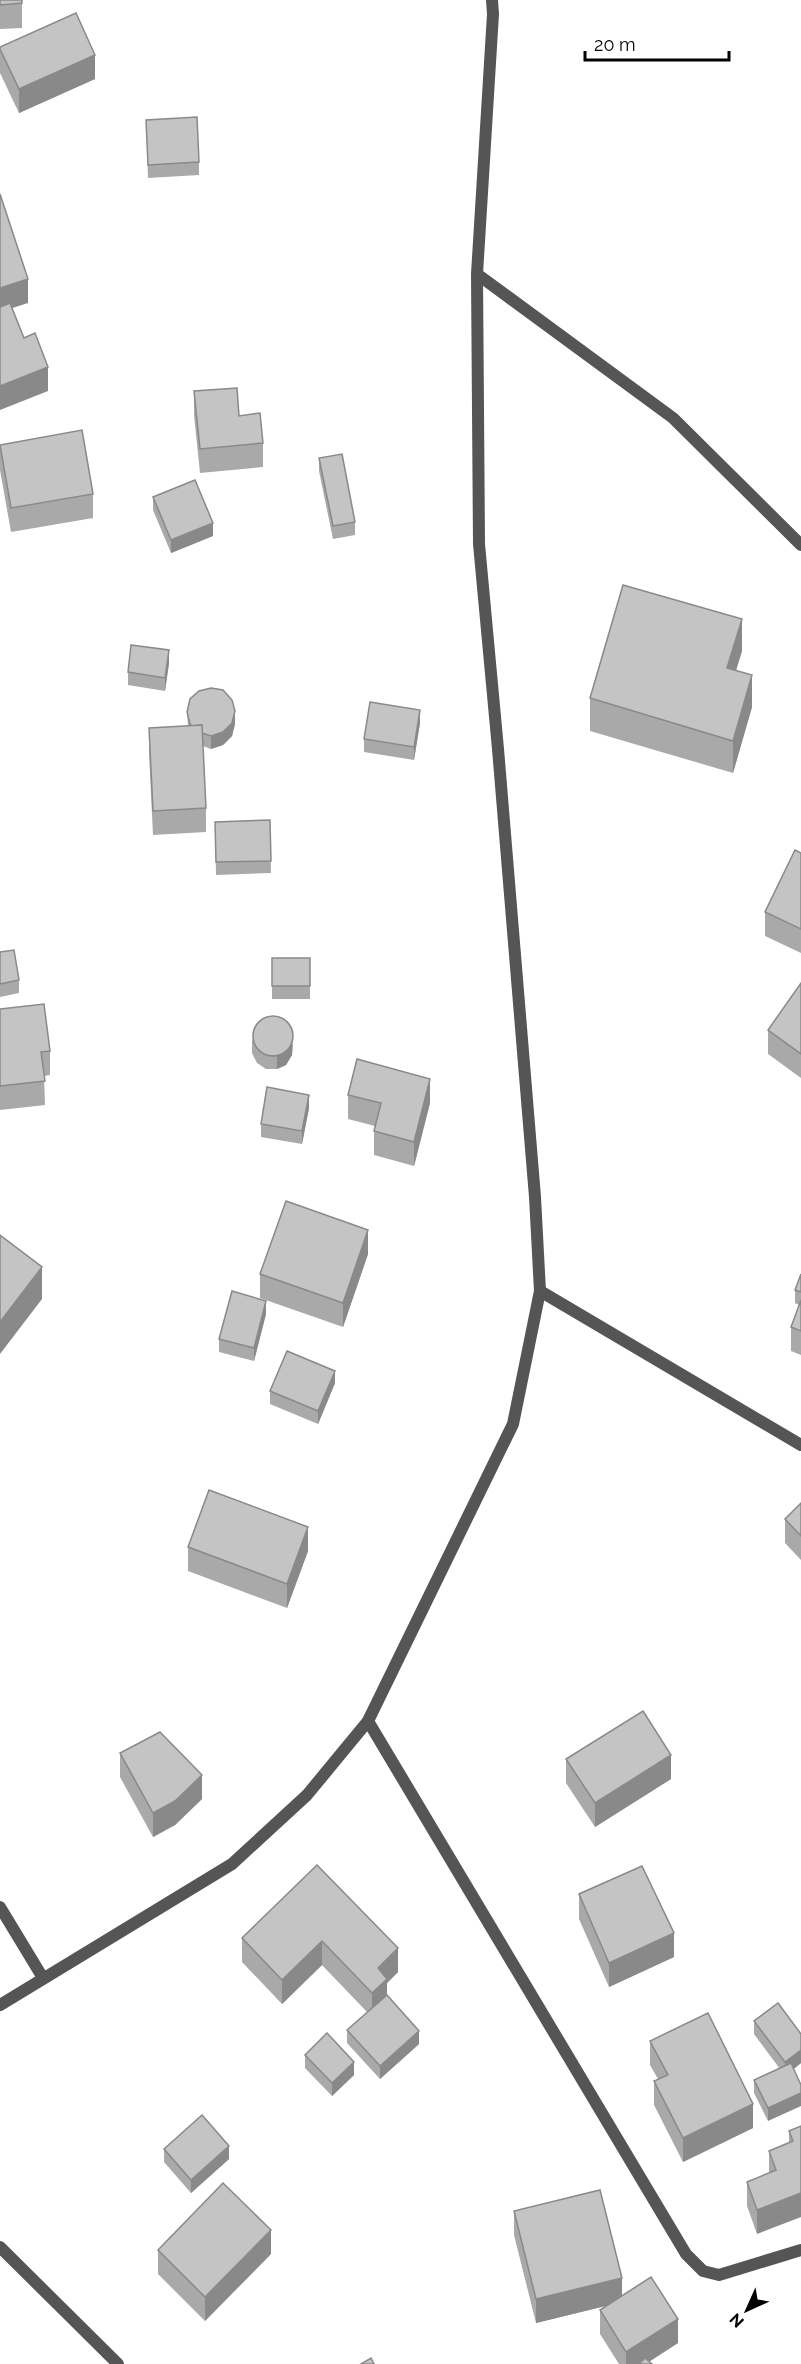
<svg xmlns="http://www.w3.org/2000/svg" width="801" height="2364" viewBox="0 0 801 2364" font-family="Raleway,sans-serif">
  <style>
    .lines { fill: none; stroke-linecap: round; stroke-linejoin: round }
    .minor { stroke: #555; stroke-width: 12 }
    .tertiary { stroke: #555; stroke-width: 12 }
    .wall { fill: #a9a9a9 }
    .shaded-wall { fill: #898989 }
    .building { fill: #c4c4c4; stroke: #898989; stroke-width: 1.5 }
  </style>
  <rect width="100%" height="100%" fill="#fff"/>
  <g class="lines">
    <!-- minor -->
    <g class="minor">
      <path d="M540,1291L801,1445"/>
      <path d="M368,1721L686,2254L703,2271L719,2275L801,2250"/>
      <path d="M0,1907L43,1978"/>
      <path d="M0,2005L232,1864L307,1795L368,1721L513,1424L540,1291L535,1197L498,749L479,544L477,274"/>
      <path d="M0,2247L118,2364"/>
    </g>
    <!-- tertiary -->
    <path class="tertiary" d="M492,0L493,14L477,274L673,418L801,545"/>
  </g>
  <!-- wall -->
  <g class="wall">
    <path d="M0,0H22V28L0,29Z"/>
    <path d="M0,47L95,79L19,113L0,73Z"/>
    <path d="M146,120L199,162V175L148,178Z"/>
    <path d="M194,391L239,416L263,443V467L200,473L194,415Z"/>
    <path d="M0,445L93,494V518L11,532L0,470Z"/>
    <path d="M319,458L355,522V535L333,539L319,471Z"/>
    <path d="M153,497L213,536L171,553L153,510Z"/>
    <path d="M742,651L736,670L752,707L733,773L590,731V698Z"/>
    <path d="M169,663L165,691L128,685V672Z"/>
    <path d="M187,712L235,724L232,736L223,745L211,749L203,746L206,808V832L153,835L149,752V728L188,726Z"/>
    <path d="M420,723L414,760L364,752V739Z"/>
    <path d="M270,820L271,873L216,875L215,822Z"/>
    <path d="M801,853V953L765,936V912Z"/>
    <path d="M0,952L19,980V993L0,997Z"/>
    <rect x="272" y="958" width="38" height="41"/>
    <path d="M801,983V1078L768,1054V1030Z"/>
    <path d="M0,1009L50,1051V1075L44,1076L45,1105L0,1110Z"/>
    <path d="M252,1040L293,1045L292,1055L286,1065L277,1069H266L257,1063L252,1053Z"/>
    <path d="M348,1095L430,1103L414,1166L374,1155V1131L375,1126L348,1119Z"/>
    <path d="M309,1108L302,1144L261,1137V1124Z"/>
    <path d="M368,1254L343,1327L260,1298V1274Z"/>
    <path d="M801,1274V1355L791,1351V1327L799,1305L795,1303V1290Z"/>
    <path d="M266,1314L254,1361L219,1352V1339Z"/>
    <path d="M335,1383L318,1424L270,1404V1391Z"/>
    <path d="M801,1503V1560L785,1543V1519Z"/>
    <path d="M188,1547L308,1551L287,1608L188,1571Z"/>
    <path d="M120,1753L202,1799L175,1825L153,1837L120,1777Z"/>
    <path d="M566,1759L671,1779L595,1827L566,1783Z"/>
    <path d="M317,1865L398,1972L387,1983V1996L419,2044L380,2079L347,2043V2030L367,2012L322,1965L282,2004L242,1962V1938Z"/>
    <path d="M579,1894L674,1957L609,1987L579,1919Z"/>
    <path d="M754,2021L801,2034V2063L794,2069L768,2121L754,2093V2080L780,2069L754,2034Z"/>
    <path d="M650,2041L753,2128L683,2162L654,2105V2081L658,2079L650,2065Z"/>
    <path d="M305,2055L354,2075L332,2096L305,2068Z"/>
    <path d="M801,2126L757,2234L747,2206V2182L769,2173V2151L789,2143V2131Z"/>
    <path d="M164,2149L229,2159L191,2193L164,2162Z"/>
    <path d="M514,2211L622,2295L678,2343L649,2362L652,2364H619L600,2334V2310L605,2306L536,2323L514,2235Z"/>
    <path d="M158,2250L271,2254L205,2321L158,2274Z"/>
  </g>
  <!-- shaded-wall -->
  <g class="shaded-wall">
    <path d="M95,55V79L19,113V89Z"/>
    <path d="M28,279V303L0,312V288Z"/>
    <path d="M48,367V391L0,410V386Z"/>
    <path d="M213,523V536L171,553V540Z"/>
    <path d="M742,619V651L727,700V668Z"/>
    <path d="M169,650V663L165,691V678Z"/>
    <path d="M752,675V707L733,773V741Z"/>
    <path d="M420,710V723L414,760V747Z"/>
    <path d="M235,711V724L232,736L223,745L211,749V736Z"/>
    <path d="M293,1032L292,1055L286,1065L277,1069V1056Z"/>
    <path d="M430,1079V1103L414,1166V1142Z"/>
    <path d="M309,1095V1108L302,1144V1131Z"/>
    <path d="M368,1230V1254L343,1327V1303Z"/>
    <path d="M42,1267V1299L0,1354V1322Z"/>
    <path d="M266,1301V1314L254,1361V1348Z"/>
    <path d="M335,1371V1383L318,1424V1411Z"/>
    <path d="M308,1527V1551L287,1608V1584Z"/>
    <path d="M671,1755V1779L595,1827V1803Z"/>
    <path d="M202,1775V1799L175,1825L153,1837V1813Z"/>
    <path d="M674,1933V1957L609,1987V1963Z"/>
    <path d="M322,1941V1965L282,2004V1980Z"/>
    <path d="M398,1948V1972L387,1983V2003L372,2017V1993L378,1968Z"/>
    <path d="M419,2031V2044L380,2079V2066Z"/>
    <path d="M801,2050V2063L785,2075V2062Z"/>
    <path d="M354,2062V2075L332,2096V2083Z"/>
    <path d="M801,2093V2106L768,2121V2108Z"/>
    <path d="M753,2104V2128L683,2162V2138Z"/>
    <path d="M229,2146V2159L191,2193V2180Z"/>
    <path d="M801,2193V2217L757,2234V2210Z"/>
    <path d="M271,2230V2254L205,2321V2297Z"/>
    <path d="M622,2278V2302L536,2323V2299Z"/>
    <path d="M678,2319V2343L645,2364H626V2352Z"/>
  </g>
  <!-- building -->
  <g class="building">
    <path d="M0,0H22V3L0,5Z"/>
    <path d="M76,13L95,55L19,89L0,49V47Z"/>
    <path d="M197,117L199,162L148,165L146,120Z"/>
    <path d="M0,194L28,279L0,288Z"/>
    <path d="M10,303L24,338L35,333L48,367L0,386V307Z"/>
    <path d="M237,388L239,416L260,413L263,443L200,449L194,391Z"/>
    <path d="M82,430L93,494L11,508L0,445Z"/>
    <path d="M342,454L355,522L333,526L319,458Z"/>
    <path d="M195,480L213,523L171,540L153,497Z"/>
    <path d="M623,585L742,619L727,668L752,675L733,741L590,698Z"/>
    <path d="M131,645L169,650L165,678L128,672Z"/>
    <path d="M211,688L223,690L232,700L235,711L232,723L223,732L211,736L202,733V725L192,726L190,724L187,712L190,699L199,691Z"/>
    <path d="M370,702L420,710L414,747L364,739Z"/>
    <path d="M202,725L206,808L153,811L149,728Z"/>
    <path d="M270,820L271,861L216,862L215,822Z"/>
    <path d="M795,850L801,853V929L765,912Z"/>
    <path d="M14,950L19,980L0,984V952Z"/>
    <rect x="272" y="958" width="38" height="28"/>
    <path d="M801,983V1054L768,1030Z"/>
    <path d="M44,1004L50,1051L41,1052L45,1081L0,1086V1009Z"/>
    <circle cx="273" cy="1036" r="20"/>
    <path d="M357,1059L430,1079L414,1142L374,1131L381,1103L348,1095Z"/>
    <path d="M267,1087L309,1095L302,1131L261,1124Z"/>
    <path d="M286,1201L368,1230L343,1303L260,1274Z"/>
    <path d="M0,1235L42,1267L0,1322Z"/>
    <path d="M801,1274V1292L795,1290Z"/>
    <path d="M232,1291L266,1301L254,1348L219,1339Z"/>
    <path d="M801,1300V1331L791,1327Z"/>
    <path d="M287,1351L335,1371L318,1411L270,1391Z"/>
    <path d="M209,1490L308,1527L287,1584L188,1547Z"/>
    <path d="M801,1503V1536L785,1519Z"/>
    <path d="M643,1711L671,1755L595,1803L566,1759Z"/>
    <path d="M160,1732L202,1775L175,1801L153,1813L120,1753Z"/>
    <path d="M317,1865L398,1948L378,1968L387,1979L372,1993L322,1941L282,1980L242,1938Z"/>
    <path d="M642,1866L674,1933L609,1963L579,1894Z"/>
    <path d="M387,1995L419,2031L380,2066L347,2030Z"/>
    <path d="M778,2003L801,2034V2050L785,2062L754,2021Z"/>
    <path d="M708,2013L753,2104L683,2138L654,2081L668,2075L650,2041Z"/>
    <path d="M327,2033L354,2062L332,2083L305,2055Z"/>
    <path d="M791,2063L801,2085V2093L768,2108L754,2080Z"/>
    <path d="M202,2115L229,2146L191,2180L164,2149Z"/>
    <path d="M801,2126V2193L757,2210L747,2182L776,2170L769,2151L793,2141L789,2131Z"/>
    <path d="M223,2183L271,2230L205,2297L158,2250Z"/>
    <path d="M600,2190L622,2278L536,2299L514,2211Z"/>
    <path d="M651,2277L678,2319L626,2352L600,2310Z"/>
    <path d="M371,2358L374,2364H361Z"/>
    <path d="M645,2358L652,2364H639Z"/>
  </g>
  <!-- north arrow -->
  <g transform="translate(747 2310) rotate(225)" stroke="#ffffff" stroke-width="4.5" paint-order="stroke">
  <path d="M0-4.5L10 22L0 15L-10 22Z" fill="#000000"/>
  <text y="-9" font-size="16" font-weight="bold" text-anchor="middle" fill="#000000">N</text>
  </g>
  <!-- scale -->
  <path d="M585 51v9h144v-9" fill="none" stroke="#000000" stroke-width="3"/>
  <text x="594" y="51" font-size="18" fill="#000000" stroke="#ffffff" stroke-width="4.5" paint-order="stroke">20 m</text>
</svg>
